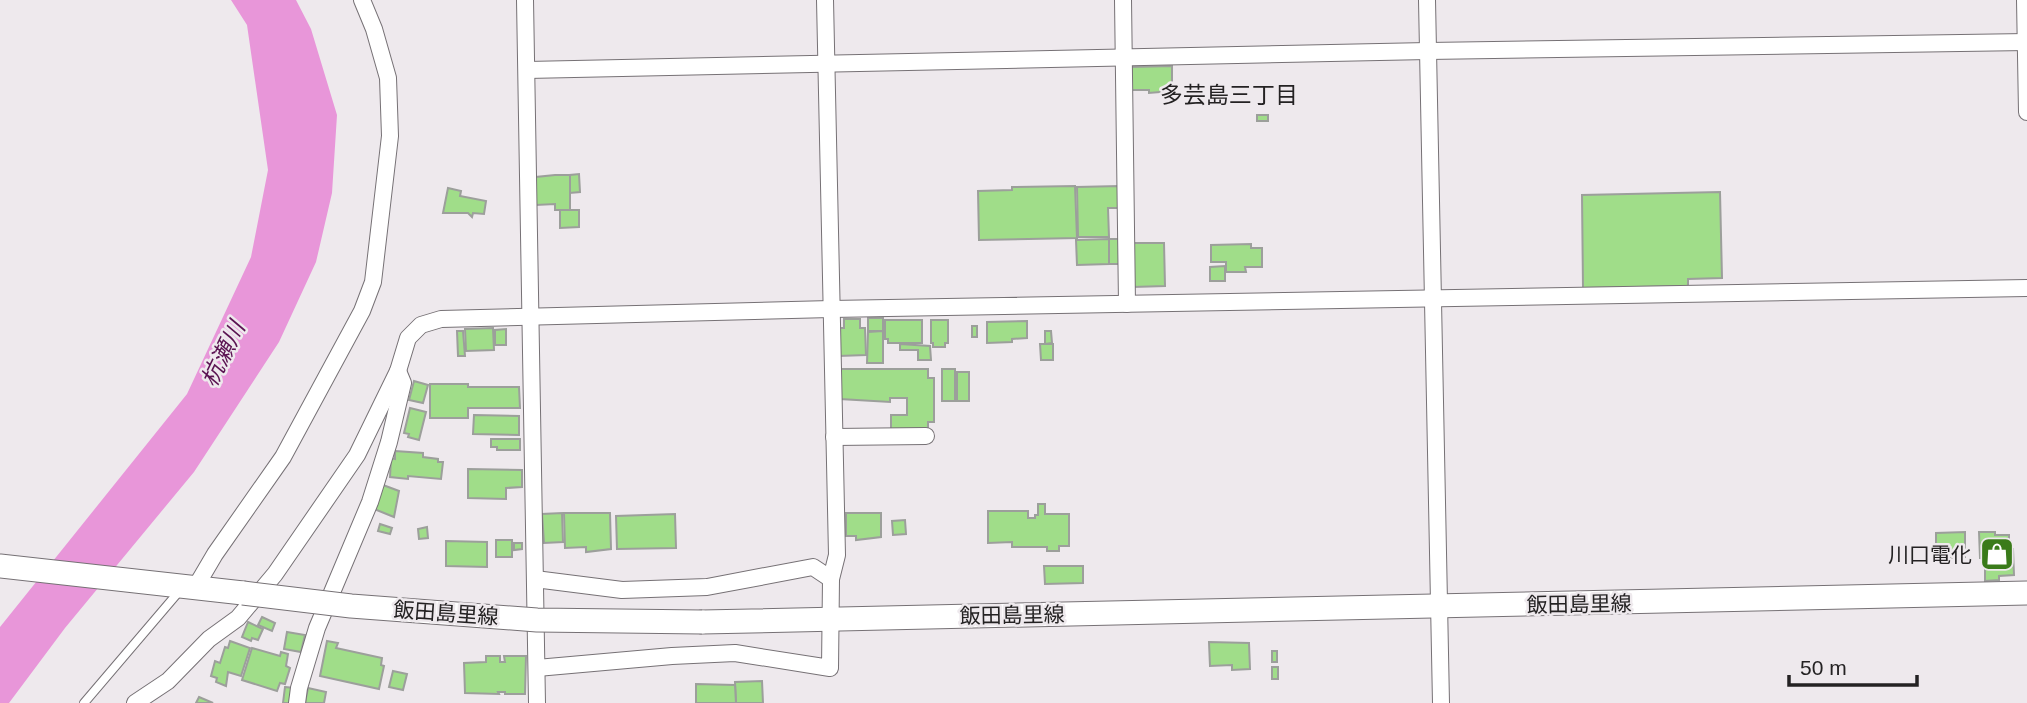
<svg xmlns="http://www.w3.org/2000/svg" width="2027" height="703" viewBox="0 0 2027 703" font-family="Arial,'Noto Sans JP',sans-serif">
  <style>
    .water { fill: #e896d9 }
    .building { fill: #a0dd89; stroke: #9c9f9b; stroke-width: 2 }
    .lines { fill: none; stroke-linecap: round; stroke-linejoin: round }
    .lane-casing { stroke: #767175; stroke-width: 10 }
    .street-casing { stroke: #767175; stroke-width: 18 }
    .secondary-casing { stroke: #767175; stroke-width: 25 }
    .lane { stroke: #fff; stroke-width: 8 }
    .street { stroke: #fff; stroke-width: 16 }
    .secondary { stroke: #fff; stroke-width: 23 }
    .secondary-bridge-casing { stroke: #767175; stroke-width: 25; stroke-linecap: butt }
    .secondary-bridge { stroke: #fff; stroke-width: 23 }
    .labels { text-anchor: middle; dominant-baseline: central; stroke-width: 5; stroke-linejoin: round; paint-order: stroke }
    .poi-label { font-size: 21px; fill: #242223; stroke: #eee9ed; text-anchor: end }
    .street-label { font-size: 21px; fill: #242223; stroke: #eee9ed }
    .neighbourhood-label { font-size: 23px; fill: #242223; stroke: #eee9ed }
    .water-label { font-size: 23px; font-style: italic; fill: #5b1352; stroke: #eee9ed }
  </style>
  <rect width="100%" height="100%" fill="#eee9ed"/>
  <!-- water -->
  <path class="water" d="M231,0H296L311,29L337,115L332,193L316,262L279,342L194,472L65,628L9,703H0V627L187,394L251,257L268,170L247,25Z"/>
  <!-- building -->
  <g class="building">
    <path d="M1172,66V91L1149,93V90H1131L1130,67Z"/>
    <rect x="1257" y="115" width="11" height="6"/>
    <path d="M579,174L580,192L570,193V175Z"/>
    <path d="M555,175H570V210H555V204L536,205V177Z"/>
    <path d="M1075,186L1077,238L979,240L978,191L1012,190V187Z"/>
    <path d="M1119,186L1120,208H1108L1109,237H1078L1077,187Z"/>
    <path d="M448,188L461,191L460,196L486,201L484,214L473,213L472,217L468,213H443Z"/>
    <path d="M1720,192L1722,278L1688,279V286L1583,288L1582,195Z"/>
    <path d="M560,210H579V227L560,228Z"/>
    <rect x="1109" y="239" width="11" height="25"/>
    <path d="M1109,239V264L1077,265L1076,240Z"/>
    <path d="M1133,243H1164L1165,286L1133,287Z"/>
    <path d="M1251,244V248H1262V267H1245L1246,272H1226V262H1211V245Z"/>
    <path d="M1225,266V281H1210V267Z"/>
    <rect x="868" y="318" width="15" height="13"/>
    <path d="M844,319H860V328H865L866,355L839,356L838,328H844Z"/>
    <path d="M885,320H922V343H888V339H885Z"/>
    <path d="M931,320H948V343H945V347H933V343H931Z"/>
    <path d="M1027,321V338L1012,339V342L987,343V322Z"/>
    <rect x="972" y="326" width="5" height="11"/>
    <path d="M493,328L494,350L466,351L465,329Z"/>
    <path d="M506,329V345H495V330Z"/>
    <path d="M457,331H463L465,356H458Z"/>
    <path d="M883,331V363H867L868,332Z"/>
    <path d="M1045,331H1051L1052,343L1045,344Z"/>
    <path d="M900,344L930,346L931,360H918V350H900Z"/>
    <path d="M1040,344H1053V360H1041Z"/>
    <path d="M840,369H928V378H934V422H928V429H891V415H907V398H890V402L840,399Z"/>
    <rect x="942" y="369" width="13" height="32"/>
    <rect x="957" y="372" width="12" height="29"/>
    <path d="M414,381L428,385L423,403L409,400Z"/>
    <path d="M430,384H468V387H519L520,408H468V418H430Z"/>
    <path d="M410,408L426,412L419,440L408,437L409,434L404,433Z"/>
    <path d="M474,415L519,416V435L473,434Z"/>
    <path d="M491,439H520V450H497V447H491Z"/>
    <path d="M395,451L423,453V457L438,459V462H443L441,479L408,476V479L390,477L391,458L395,459Z"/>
    <path d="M468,469L522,470V487L506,488V499L468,498Z"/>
    <path d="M383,485L399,491L394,517L374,509Z"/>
    <path d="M1038,504H1045V514H1069V546H1059V551H1047V547H1012V542L988,543V511H1028V518H1035V515H1038Z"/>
    <path d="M562,513L563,542L544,543L542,514Z"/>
    <path d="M564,513H610L611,549L586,552V547L565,548Z"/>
    <path d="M846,513H881V537L856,540V536H846Z"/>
    <path d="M675,514L676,548L617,549L616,516Z"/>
    <path d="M905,520L906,534L893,535L892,521Z"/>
    <path d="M380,524L392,528L390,534L378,531Z"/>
    <path d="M427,527L428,538L419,539L418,529Z"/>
    <path d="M1965,532V557L1948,558V555H1936V533Z"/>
    <path d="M1979,532H1995V535H2009V549H2013L2014,575L1999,576V580L1985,581V558H1980Z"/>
    <rect x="496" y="540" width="16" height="17"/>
    <path d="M446,541L487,542V567L446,566Z"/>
    <path d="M514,543H522V549L514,550Z"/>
    <path d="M1044,566H1083V583L1045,584Z"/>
    <path d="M262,617L275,623L272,631L258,625Z"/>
    <path d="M248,622L263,629L258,640L252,638L251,641L242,637Z"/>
    <path d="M287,632L305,635L301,652L284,649Z"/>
    <path d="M230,641L250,648L241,676L228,672L226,686L216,682L217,678L211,676L215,661L220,663L225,647L228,648Z"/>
    <path d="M327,641L338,643L336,648L382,658L381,665L384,666L379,689L320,676Z"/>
    <path d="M1209,642L1249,643L1250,669L1232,670V665L1210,666Z"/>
    <path d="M252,648L280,656L281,652L288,654L286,666L290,668L285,684L280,683L277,691L242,680Z"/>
    <rect x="1272" y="651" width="5" height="11"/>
    <path d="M486,656H500V662H505L504,656H526L525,694H505V692H498L499,694L465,693L464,663L486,662Z"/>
    <rect x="1272" y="667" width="6" height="12"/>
    <path d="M393,671L407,674L403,690L389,687Z"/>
    <path d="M762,681L763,703H736L735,682Z"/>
    <path d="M696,684L735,685L736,703H696Z"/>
    <path d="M285,687L294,688L292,703H283Z"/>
    <path d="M308,688L326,692L324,703H305Z"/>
    <path d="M199,697L213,703H196Z"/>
  </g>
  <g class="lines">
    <!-- lane casing -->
    <g class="lane-casing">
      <path id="lane" d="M84,703L182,588"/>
    </g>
    <!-- street casing -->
    <g class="street-casing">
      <g id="street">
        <path d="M525,0L537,703"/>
        <path d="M1123,0L1127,304"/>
        <path d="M1427,0L1441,703"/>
        <path d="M2025,0L2027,112"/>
        <path d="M527,70L1428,51L2027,42"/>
        <path d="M834,437L926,436"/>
        <path d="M535,579L622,590L707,587L813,567L831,579"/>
        <path d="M195,588L215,554L283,457L362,311L373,282L390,136L388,78L374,29L362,0"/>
        <path d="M537,668L672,656L735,653L830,668L831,579L837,555L825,0"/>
        <path d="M135,703L168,681L209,639L238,618L275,574L357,455L398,371L408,338L421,325L441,319L831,309L2027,288"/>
        <path d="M297,703L299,688L317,628L370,502L389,442L403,383L398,371"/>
      </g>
    </g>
    <!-- secondary casing -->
    <g class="secondary-casing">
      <g id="secondary">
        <path d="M0,566L243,593"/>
        <path d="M702,622L2027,593"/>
      </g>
    </g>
    <!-- lane -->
    <use href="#lane" class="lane"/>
    <!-- street -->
    <use href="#street" class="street"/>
    <!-- secondary -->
    <use href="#secondary" class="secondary"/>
    <!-- secondary-bridge casing -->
    <g class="secondary-bridge-casing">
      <path id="secondary-bridge" d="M243,593L351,606L537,620L702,622"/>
    </g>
    <!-- secondary-bridge -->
    <use href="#secondary-bridge" class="secondary-bridge"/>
  </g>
  <!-- icons -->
  <defs>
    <g id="shop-square" transform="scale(1.75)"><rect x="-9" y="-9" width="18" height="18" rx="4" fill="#3a7b1a" stroke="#eee9ed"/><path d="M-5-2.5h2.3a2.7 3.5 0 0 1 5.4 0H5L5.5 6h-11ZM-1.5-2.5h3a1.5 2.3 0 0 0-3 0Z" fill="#fff"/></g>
  </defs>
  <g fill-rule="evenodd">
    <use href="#shop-square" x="1997" y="554"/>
  </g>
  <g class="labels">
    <!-- poi labels -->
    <g class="poi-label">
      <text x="1972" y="554">川口電化</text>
    </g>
    <!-- street labels -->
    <g class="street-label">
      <text transform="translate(1579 604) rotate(-1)">飯田島里線</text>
      <text transform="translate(446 613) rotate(4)">飯田島里線</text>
      <text transform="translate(1012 615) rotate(-1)">飯田島里線</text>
    </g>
    <!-- neighbourhood labels -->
    <g class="neighbourhood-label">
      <text x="1229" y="95">多芸島三丁目</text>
    </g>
    <!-- water labels -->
    <g class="water-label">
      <text transform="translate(223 354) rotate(-64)">杭瀬川</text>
    </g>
  </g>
  <!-- scale -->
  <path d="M1789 675v10h128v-10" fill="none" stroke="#242223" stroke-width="3.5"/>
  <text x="1800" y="675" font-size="21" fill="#242223" stroke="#eee9ed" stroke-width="5" paint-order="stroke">50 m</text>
</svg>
